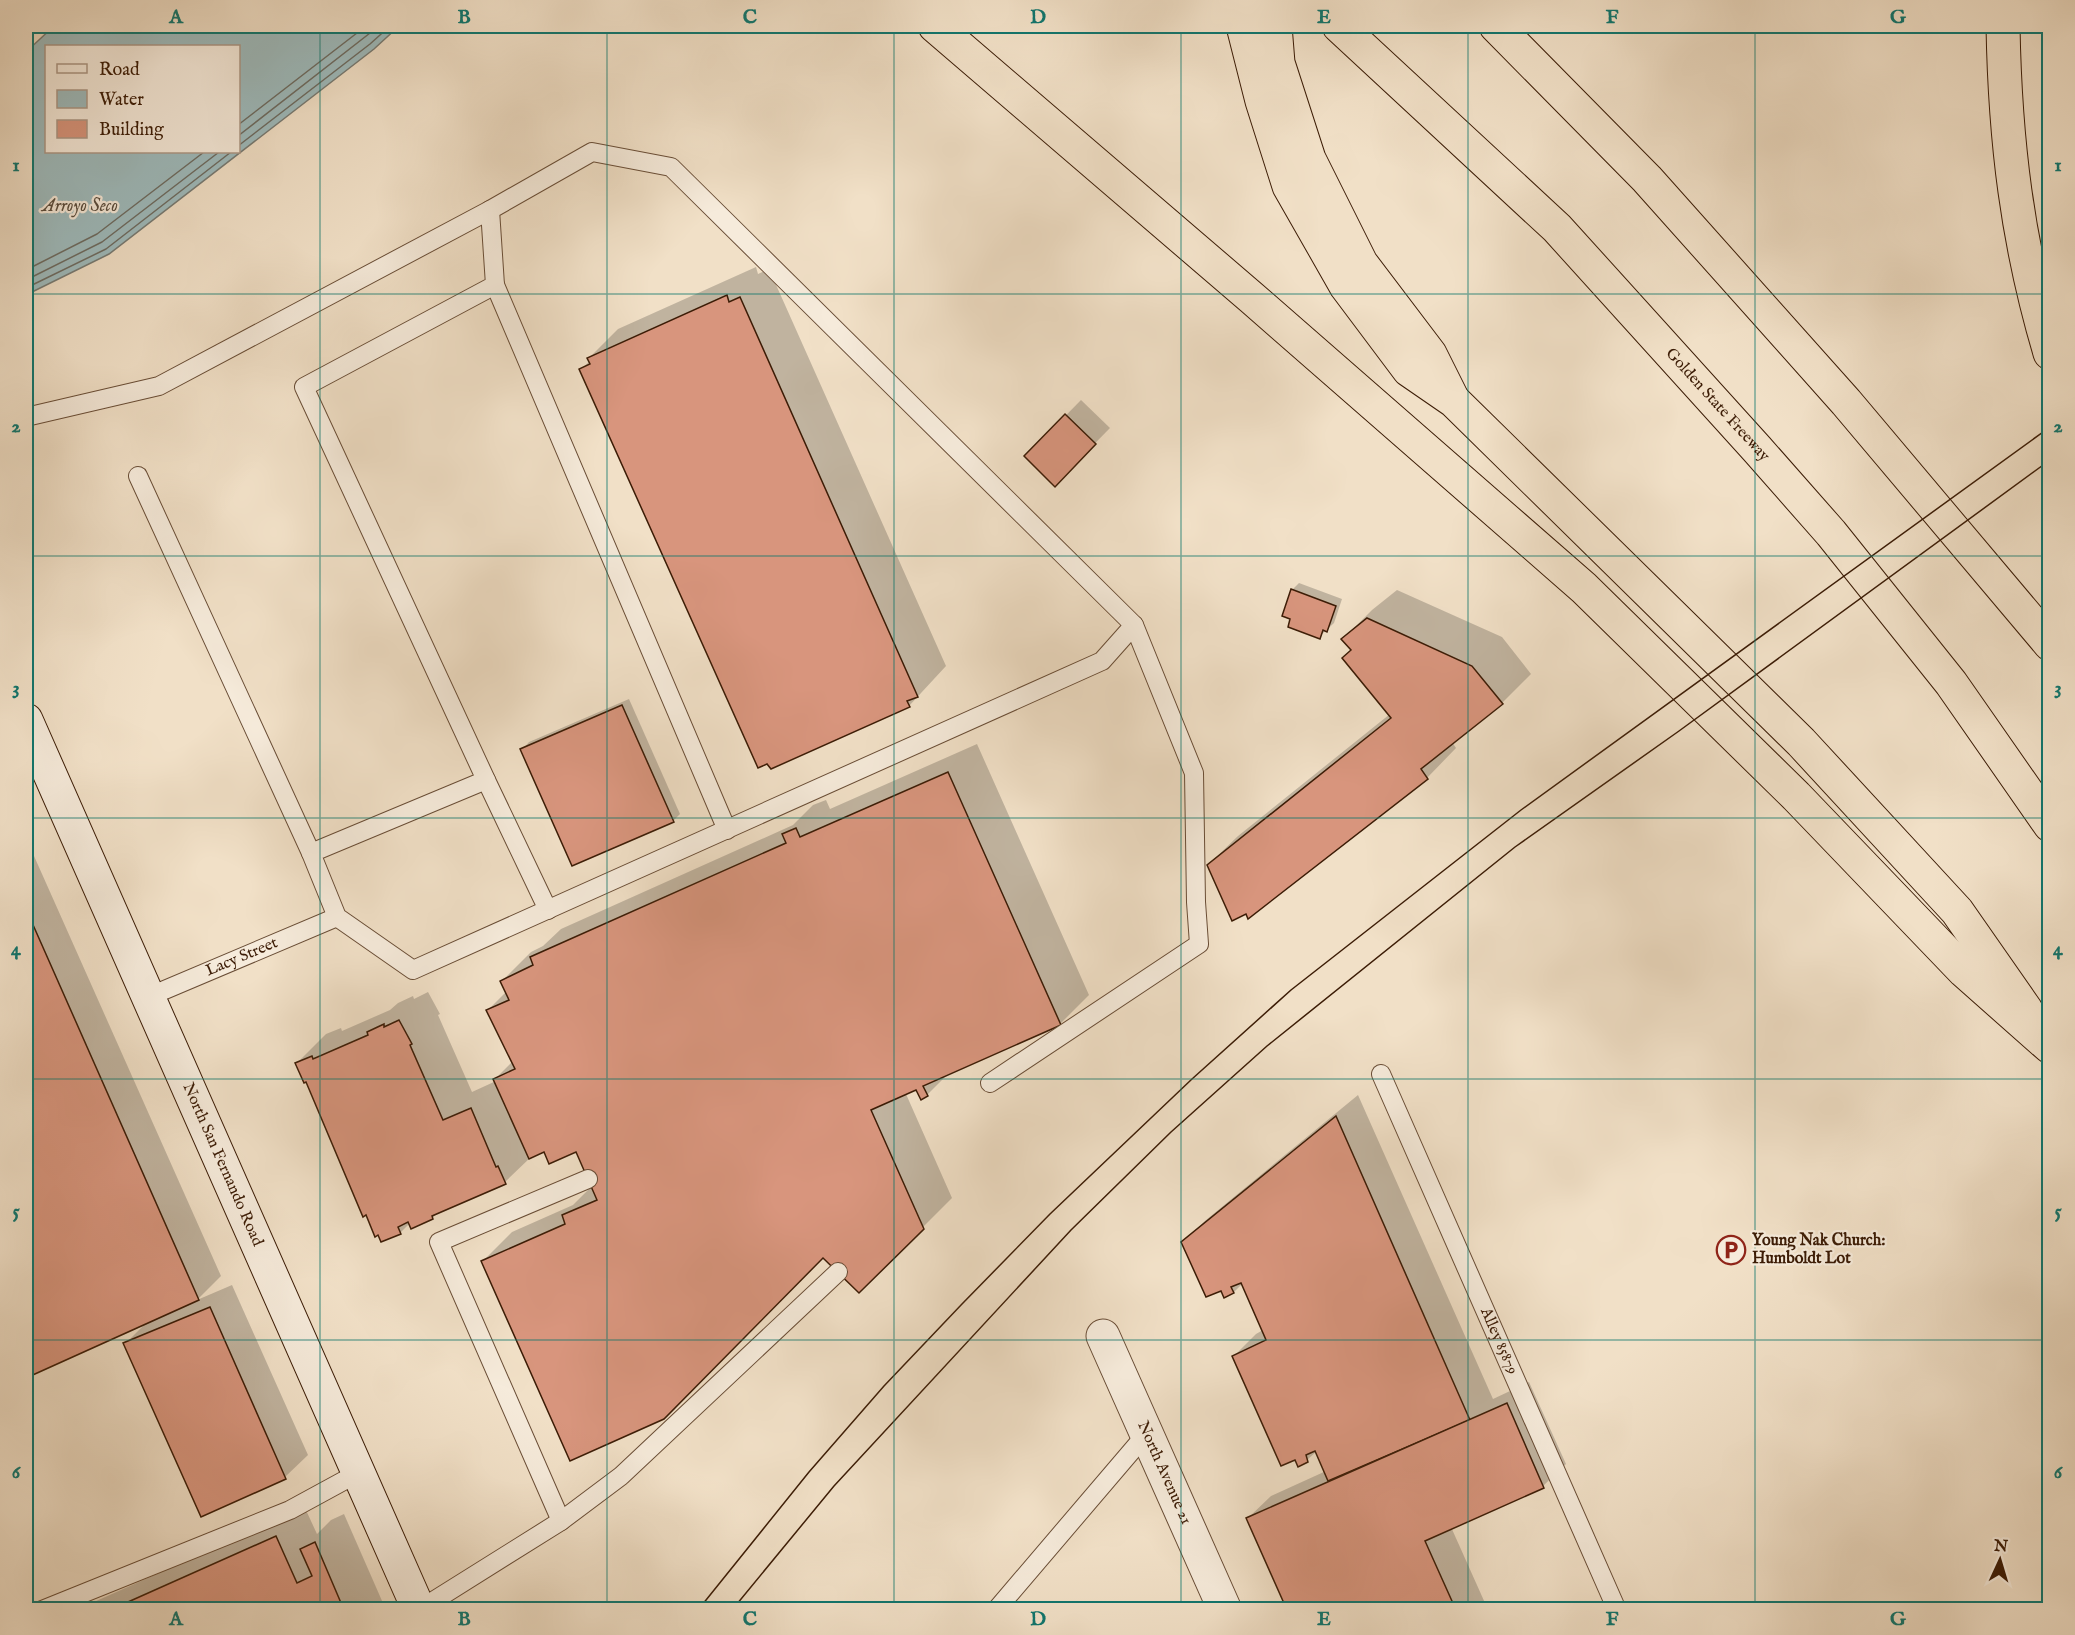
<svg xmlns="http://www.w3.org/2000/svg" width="2075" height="1635" viewBox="0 0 2075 1635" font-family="'IM FELL English',serif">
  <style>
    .water { fill: #9ebbbd; stroke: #777b74; stroke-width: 1.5; fill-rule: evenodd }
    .shadow { fill: #0003 }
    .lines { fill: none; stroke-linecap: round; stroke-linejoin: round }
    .shore { stroke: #6d6c62; stroke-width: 1.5 }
    .building { fill: #d8957d; stroke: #3c1c06; stroke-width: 1.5 }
    .lane-casing { stroke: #694d36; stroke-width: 20 }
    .street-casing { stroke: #694d36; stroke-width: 35 }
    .secondary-casing { stroke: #3c1c06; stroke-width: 35 }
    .highway-casing { stroke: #3c1c06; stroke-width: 35 }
    .lane { stroke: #f6ebdb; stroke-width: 18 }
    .street { stroke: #f6ebdb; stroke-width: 33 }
    .secondary { stroke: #f6ebdb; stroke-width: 33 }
    .highway { stroke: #f1e0c7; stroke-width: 33 }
    .tram { stroke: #3c1c06; stroke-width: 1.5 }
    .grid { fill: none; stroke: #0f766e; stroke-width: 1.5; stroke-opacity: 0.55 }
    .labels { text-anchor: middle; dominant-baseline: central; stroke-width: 4.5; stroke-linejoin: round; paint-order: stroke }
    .street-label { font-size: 16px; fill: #3c1c06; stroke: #f6ebdb }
    .poi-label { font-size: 16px; font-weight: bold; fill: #3c1c06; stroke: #f6ebdb; text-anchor: start }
    .water-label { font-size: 18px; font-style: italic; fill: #594c3d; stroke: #f6ebdb }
    .neatline { fill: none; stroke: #0f766e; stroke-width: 2 }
    .grid-label { font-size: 20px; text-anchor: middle; font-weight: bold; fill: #0f766e }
  </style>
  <rect width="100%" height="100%" fill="#f1e0c7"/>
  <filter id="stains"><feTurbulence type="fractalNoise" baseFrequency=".00333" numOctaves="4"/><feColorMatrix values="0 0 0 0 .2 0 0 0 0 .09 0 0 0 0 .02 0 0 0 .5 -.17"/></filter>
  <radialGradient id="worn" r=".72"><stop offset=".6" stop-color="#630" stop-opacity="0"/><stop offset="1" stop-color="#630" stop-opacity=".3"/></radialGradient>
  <!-- water -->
  <path class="water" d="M54,26H399L374,49L109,254L26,295V52ZM46,46H238V152H46Z"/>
  <!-- shadow -->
  <g class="shadow">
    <path d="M756,267L758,274L769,269L946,666L909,706L581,369L590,361L589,358L618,329Z"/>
    <path d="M1081,400L1110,428L1055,484L1026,456Z"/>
    <path d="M1299,583L1342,599L1334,623L1319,637L1292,618V590Z"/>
    <path d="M1397,590L1502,637L1531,674L1502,703L1452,742L1456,748L1427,778L1249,917L1208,865L1238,836L1390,714L1353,649L1343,639L1372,610Z"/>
    <path d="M629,699L680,814L673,821L522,750L529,742Z"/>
    <path d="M977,744L1089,995L1060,1024L948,1074L927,1095L917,1088L906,1094L952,1198L859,1291L823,1256L483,1261L512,1232L573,1205L592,1186L576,1150H545L531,1157L505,1182L440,1211L432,1218L410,1223L400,1233L297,1063L326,1034L341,1028L342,1031L390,1010L398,1003L413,996L414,999L428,992L440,1014L438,1015L472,1092L496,1081L495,1079L513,1061L488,1010L506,992L502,981L531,952L543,946L561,929L793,825L813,805L826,800L830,809Z"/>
    <path d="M26,838L221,1276L197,1300L232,1285L308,1455L285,1477L125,1344L147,1322L26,1376Z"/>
    <path d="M1358,1095L1493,1399L1529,1382L1566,1464L1543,1486L1451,1527L1485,1603L1478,1610H1289L1248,1518L1271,1496L1326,1471L1317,1451L1307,1460L1295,1458L1234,1356L1256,1334L1263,1330L1243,1283L1234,1292L1225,1296L1222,1289L1183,1242L1206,1220Z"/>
    <path d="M305,1508L317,1534L331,1520L344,1514L386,1610H76Z"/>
  </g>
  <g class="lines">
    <!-- shore -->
    <g class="shore">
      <path d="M238,125L366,26"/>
      <path d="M238,136L379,26"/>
      <path d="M238,146L370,44L390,26"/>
      <path d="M26,270L97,234L204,152"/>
      <path d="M26,280L102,242L219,152"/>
      <path d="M26,288L106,249L231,152"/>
    </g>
  </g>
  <!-- building -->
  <g class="building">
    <path d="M727,295L729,302L740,297L918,697L907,701L910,707L771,769L767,764L758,768L579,369L590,364L587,358Z"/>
    <path d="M1065,414L1096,444L1055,487L1024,456Z"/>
    <path d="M1291,589L1336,606L1327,632L1323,630L1320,639L1288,627L1290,619L1282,616Z"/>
    <path d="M1367,618L1472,666L1503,704L1421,769L1428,779L1248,919L1246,914L1232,921L1207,865L1391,718L1342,658L1351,650L1341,639Z"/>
    <path d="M622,705L674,822L572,866L520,749Z"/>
    <path d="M948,772L1061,1025L923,1086L928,1096L921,1100L916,1090L871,1110L924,1229L859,1293L823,1258L664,1419L570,1461L481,1261L565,1224L562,1215L597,1200L576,1152L549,1164L544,1152L529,1159L493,1079L515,1069L486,1010L509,1000L500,981L533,965L530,957L786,843L782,834L796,828L800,837Z"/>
    <path d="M26,909L199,1300L26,1378Z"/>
    <path d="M399,1020L412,1044L410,1045L443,1120L471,1108L496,1167L498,1166L506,1184L432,1216L433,1219L411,1229L408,1222L398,1227L401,1234L381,1242L378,1235L375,1237L366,1215L363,1217L306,1082L304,1083L295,1063L312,1056L313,1059L368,1035L367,1032L384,1024V1027Z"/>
    <path d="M1336,1116L1470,1420L1328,1481L1315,1451L1306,1455L1308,1462L1298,1467L1295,1460L1281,1466L1232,1356L1266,1340L1241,1283L1231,1287L1234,1293L1224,1298L1221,1291L1206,1297L1181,1242Z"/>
    <path d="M210,1307L286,1479L201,1517L123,1343Z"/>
    <path d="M1507,1403L1544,1488L1425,1541L1456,1610H1287L1246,1518Z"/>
    <path d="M276,1536L297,1583L312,1576L300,1549L315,1542L344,1610H110Z"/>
  </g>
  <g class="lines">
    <!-- lane casing -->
    <g class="lane-casing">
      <g id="lane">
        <path d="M592,152L671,167L1134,625L1102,661L413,970L337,917L311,853L486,780L304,387L495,285L490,210Z"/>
        <path d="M495,285L727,830"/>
        <path d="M26,417L159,386L490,210"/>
        <path d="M138,476L311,853"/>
        <path d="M486,780L548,910"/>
        <path id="s1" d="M148,997L337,917"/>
        <path id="s2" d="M1381,1074L1617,1610"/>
        <path d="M990,1083L1199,944L1196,902L1194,773L1134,625"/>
        <path d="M561,1521L439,1242L588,1179"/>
        <path d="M42,1610L290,1510L358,1473"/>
        <path d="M419,1610L561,1521L621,1476L838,1272"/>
        <path d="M996,1610L1147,1433"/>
      </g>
    </g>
    <!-- street casing -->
    <g class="street-casing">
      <g id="street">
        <path id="s3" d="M1103,1336L1225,1610"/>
      </g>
    </g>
    <!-- secondary casing -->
    <g class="secondary-casing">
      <g id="secondary">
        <path id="s4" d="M26,720L419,1610"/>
      </g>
    </g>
    <!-- highway casing -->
    <g class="highway-casing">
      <g id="highway">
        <path d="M935,26L1252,298L1584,588L1796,796L1964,971L2050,1047"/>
        <path d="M1243,26L1262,101L1289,186L1346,286L1409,370L1454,401L1801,742L1957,911L2026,1010"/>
        <path d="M1275,26L1278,63L1309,159L1361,263L1430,354L1452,398"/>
        <path id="s5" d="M1339,26L1557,228L1757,449L1831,533L1951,683L2050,825"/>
        <path d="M1496,26L1647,179L1846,402L2050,644"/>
        <path d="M2003,26C2005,140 2017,242 2050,353"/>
      </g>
    </g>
    <!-- lane -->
    <use href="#lane" class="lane"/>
    <!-- street -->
    <use href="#street" class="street"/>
    <!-- secondary -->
    <use href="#secondary" class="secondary"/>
    <!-- highway -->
    <use href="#highway" class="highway"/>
    <!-- tram -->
    <g class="tram">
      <path d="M698,1610L809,1472L884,1386L962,1304L1050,1214L1192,1079L1291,990L1521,810L2050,427"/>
      <path d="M732,1610L834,1486L1071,1230L1171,1132L1267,1046L1515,847L1679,731L2050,460"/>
    </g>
  </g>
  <!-- grid -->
  <path class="grid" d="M320,26V1610M607,26V1610M894,26V1610M1181,26V1610M1468,26V1610M1755,26V1610M26,294H2050M26,556H2050M26,818H2050M26,1079H2050M26,1340H2050"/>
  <!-- icons -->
  <defs>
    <g id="parking-ring" transform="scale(1.5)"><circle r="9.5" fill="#f6ebdb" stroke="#8f2418" stroke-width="1.5"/><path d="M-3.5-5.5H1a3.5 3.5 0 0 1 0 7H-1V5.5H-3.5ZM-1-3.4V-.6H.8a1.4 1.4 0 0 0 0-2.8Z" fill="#8f2418"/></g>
  </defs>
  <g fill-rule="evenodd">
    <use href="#parking-ring" x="1731" y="1250"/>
  </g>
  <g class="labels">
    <!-- street labels -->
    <g class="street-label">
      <text stroke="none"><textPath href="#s5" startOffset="536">Golden State Freeway</textPath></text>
      <text stroke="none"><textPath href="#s1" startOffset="102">Lacy Street</textPath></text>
      <text stroke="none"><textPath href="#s4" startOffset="486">North San Fernando Road</textPath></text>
      <text stroke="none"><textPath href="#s2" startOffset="292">Alley 85879</textPath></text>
      <text stroke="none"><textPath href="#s3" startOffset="150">North Avenue 21</textPath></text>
    </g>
    <!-- poi labels -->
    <g class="poi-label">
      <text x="1752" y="1241">Young Nak Church:<tspan x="1752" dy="18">Humboldt Lot</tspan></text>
    </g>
    <!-- water labels -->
    <g class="water-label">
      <text x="80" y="206">Arroyo Seco</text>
    </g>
  </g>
  <!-- margin -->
  <rect width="2075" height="1635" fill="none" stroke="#f1e0c7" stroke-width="66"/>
  <!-- legend -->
  <rect x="45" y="45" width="195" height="108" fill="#f6ebdb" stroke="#ac9886" stroke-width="1.5"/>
  <rect x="57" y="64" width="30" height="9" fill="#f6ebdb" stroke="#ac9886" stroke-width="1.5"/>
  <text x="99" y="75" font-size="18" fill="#3c1c06">Road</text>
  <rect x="57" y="90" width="30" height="18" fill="#9ebbbd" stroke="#ac9886" stroke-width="1.5"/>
  <text x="99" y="105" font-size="18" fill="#3c1c06">Water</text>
  <rect x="57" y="120" width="30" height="18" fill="#d8957d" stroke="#ac9886" stroke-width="1.5"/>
  <text x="99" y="135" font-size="18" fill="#3c1c06">Building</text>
  <!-- north arrow -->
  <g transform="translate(2000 1560) rotate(4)" stroke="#f6ebdb" stroke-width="4.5" paint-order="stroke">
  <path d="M0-4.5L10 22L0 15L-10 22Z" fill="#3c1c06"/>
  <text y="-9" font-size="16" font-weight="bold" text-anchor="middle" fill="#3c1c06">N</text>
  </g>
  <rect x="33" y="33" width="2009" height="1569" class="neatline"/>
  <g class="grid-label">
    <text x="176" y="23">A</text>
    <text x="464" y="23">B</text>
    <text x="750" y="23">C</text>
    <text x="1038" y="23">D</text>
    <text x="1324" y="23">E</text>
    <text x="1612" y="23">F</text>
    <text x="1898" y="23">G</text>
    <text x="16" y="171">1</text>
    <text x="2058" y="171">1</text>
    <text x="16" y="432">2</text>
    <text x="2058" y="432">2</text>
    <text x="16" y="694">3</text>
    <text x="2058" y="694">3</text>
    <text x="16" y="955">4</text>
    <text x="2058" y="955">4</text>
    <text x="16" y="1217">5</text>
    <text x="2058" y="1217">5</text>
    <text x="16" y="1478">6</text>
    <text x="2058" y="1478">6</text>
    <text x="176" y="1625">A</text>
    <text x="464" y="1625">B</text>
    <text x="750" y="1625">C</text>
    <text x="1038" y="1625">D</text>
    <text x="1324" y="1625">E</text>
    <text x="1612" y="1625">F</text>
    <text x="1898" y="1625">G</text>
  </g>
  <rect width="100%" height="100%" filter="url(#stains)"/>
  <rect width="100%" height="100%" fill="url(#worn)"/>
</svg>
